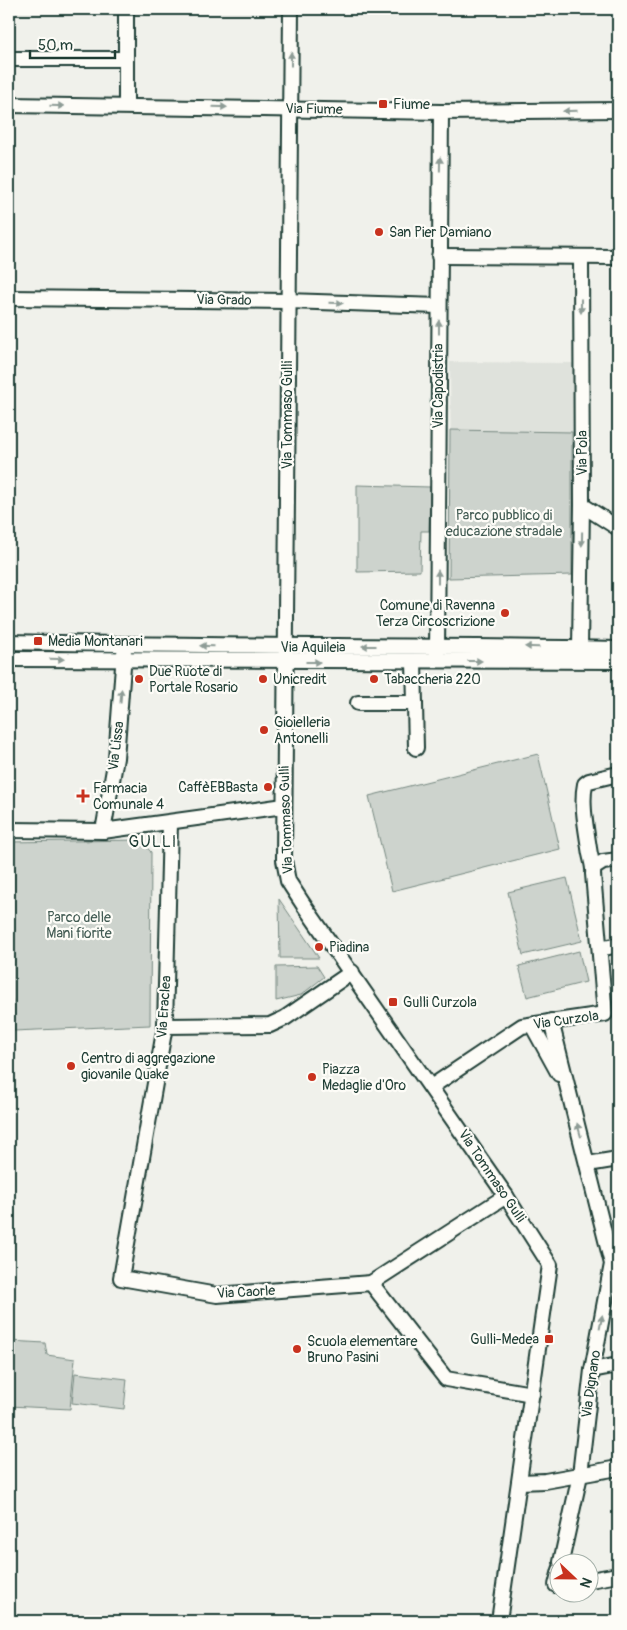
<svg xmlns="http://www.w3.org/2000/svg" width="627" height="1630" viewBox="0 0 627 1630" font-family="Pangolin,sans-serif">
  <style>
    .built { fill: #dfe2dc }
    .green { fill: #cdd3cd; stroke: #768880 }
    .lines { fill: none; stroke-linecap: round; stroke-linejoin: round }
    .minor-casing { stroke: #1f3d34; stroke-width: 18 }
    .minor { stroke: #fdfcf7; stroke-width: 14 }
    .oneway { fill: #8e9c96 }
    .poi-dot { fill: #c8321e; stroke: #fdfcf7; stroke-width: 2 }
    .labels { text-anchor: middle; dominant-baseline: central; stroke-width: 4.5; stroke-linejoin: round; paint-order: stroke }
    .poi-label { font-size: 14px; fill: #1f3d34; stroke: #fdfcf7; text-anchor: start }
    .street-label { font-size: 14px; fill: #1f3d34; stroke: #fdfcf7 }
    .park-label { font-size: 14px; fill: #425b53; stroke: #fdfcf7 }
    .quarter-label { font-size: 16px; letter-spacing: 1px; fill: #1f3d34; stroke: #fdfcf7 }
  </style>
  <rect width="100%" height="100%" fill="#f0f1eb"/>
  <filter id="ink" filterUnits="userSpaceOnUse"><feTurbulence type="fractalNoise" baseFrequency=".02" numOctaves="2"/><feDisplacementMap in="SourceGraphic" scale="10" xChannelSelector="R" yChannelSelector="G"/><feConvolveMatrix kernelMatrix="1 2 1 2 8 2 1 2 1" color-interpolation-filters="sRGB"/></filter>
  <g filter="url(#ink)">
    <!-- built -->
    <path class="built" d="M450,362L573,363L572,471L451,470Z"/>
    <!-- green -->
    <g class="green">
      <path d="M450,430L572,432V575L449,578Z"/>
      <path d="M357,485L430,487L429,531H421L420,571L357,572Z"/>
      <path d="M538,754L560,849L392,891L369,796Z"/>
      <path d="M140,840L151,852L150,1025L14,1031L12,999L9,997V842Z"/>
      <path d="M567,878L582,941L523,955L508,892Z"/>
      <path d="M279,899L319,958H280Z"/>
      <path d="M579,951L586,982L527,997L519,966Z"/>
      <path d="M317,966L324,977L301,995L276,1001V967Z"/>
      <path d="M9,1341L45,1343L47,1355L75,1359L70,1409L9,1406Z"/>
      <path d="M75,1373L127,1379L124,1409L72,1403Z"/>
    </g>
    <g class="lines">
      <!-- minor casing -->
      <g class="minor-casing">
        <g id="minor">
          <path d="M291,9L284,860L288,881L303,904L506,1196L550,1265L499,1621"/>
          <path d="M9,59H126"/>
          <path d="M9,105L441,112L618,110"/>
          <path d="M126,106V9"/>
          <path d="M439,256L618,257"/>
          <path d="M9,298L287,301L439,306"/>
          <path d="M582,505L618,528"/>
          <path d="M9,642C212,647 415,645 618,649"/>
          <path d="M580,648L582,505L581,258"/>
          <path d="M437,655L441,112"/>
          <path d="M9,659L618,661"/>
          <path d="M414,661L416,748"/>
          <path d="M358,703H415"/>
          <path d="M170,823L165,1026L121,1278L217,1295L371,1283L506,1196"/>
          <path d="M9,830L103,831L284,806"/>
          <path d="M103,831L116,758L124,653"/>
          <path d="M595,867L603,862L618,860"/>
          <path d="M600,949L618,945"/>
          <path d="M551,1021L612,1264L592,1370L580,1475L561,1562"/>
          <path d="M532,1025L559,1074"/>
          <path d="M165,1026L270,1025L285,1018L352,972"/>
          <path d="M431,1087L522,1026L605,1014L593,874C594,865 590,858 589,848C586,828 581,803 585,784L589,781L618,774"/>
          <path d="M588,1164L618,1159"/>
          <path d="M371,1283L446,1379L532,1394"/>
          <path d="M592,1370L618,1365"/>
          <path d="M520,1482L545,1481L618,1468"/>
          <path d="M560,1570L556,1585H560"/>
          <path d="M590,1580L618,1575"/>
        </g>
      </g>
      <!-- minor -->
      <use href="#minor" class="minor"/>
    </g>
    <!-- one-way arrows -->
    <defs><path id="oneway-solid" d="M-6-.8H1V-3.2L6.5 0L1 3.2V.8H-6Z" transform="scale(1.25)"/></defs>
    <g class="oneway">
      <use href="#oneway-solid" transform="translate(291 59) rotate(-90)"/>
      <use href="#oneway-solid" transform="translate(57 106) rotate(1)"/>
      <use href="#oneway-solid" transform="translate(220 107) rotate(1)"/>
      <use href="#oneway-solid" transform="translate(570 111) rotate(179)"/>
      <use href="#oneway-solid" transform="translate(440 164) rotate(-89)"/>
      <use href="#oneway-solid" transform="translate(336 303) rotate(2)"/>
      <use href="#oneway-solid" transform="translate(581 306) rotate(90)"/>
      <use href="#oneway-solid" transform="translate(439 327) rotate(-90)"/>
      <use href="#oneway-solid" transform="translate(582 539) rotate(91)"/>
      <use href="#oneway-solid" transform="translate(438 577) rotate(-90)"/>
      <use href="#oneway-solid" transform="translate(207 646) rotate(-179)"/>
      <use href="#oneway-solid" transform="translate(369 646) rotate(180)"/>
      <use href="#oneway-solid" transform="translate(532 647) rotate(-179)"/>
      <use href="#oneway-solid" transform="translate(57 659) rotate(1)"/>
      <use href="#oneway-solid" transform="translate(475 661)"/>
      <use href="#oneway-solid" transform="translate(313 662)"/>
      <use href="#oneway-solid" transform="translate(121 696) rotate(-86)"/>
      <use href="#oneway-solid" transform="translate(579 1130) rotate(-106)"/>
      <use href="#oneway-solid" transform="translate(601 1322) rotate(-79)"/>
    </g>
  </g>
  <!-- markers -->
  <g class="poi-dot">
    <rect x="378" y="99" width="10" height="10" rx="2.5"/>
    <circle cx="379" cy="232" r="5"/>
    <circle cx="505" cy="613" r="5"/>
    <rect x="33" y="636" width="10" height="10" rx="2.5"/>
    <circle cx="139" cy="679" r="5"/>
    <circle cx="263" cy="679" r="5"/>
    <circle cx="374" cy="679" r="5"/>
    <circle cx="264" cy="730" r="5"/>
    <circle cx="268" cy="787" r="5"/>
    <path d="M80.5 788.5h5v5h5v5h-5v5h-5v-5h-5v-5h5z"/>
    <circle cx="319" cy="947" r="5"/>
    <rect x="388" y="997" width="10" height="10" rx="2.5"/>
    <circle cx="71" cy="1066" r="5"/>
    <circle cx="312" cy="1077" r="5"/>
    <rect x="544" y="1334" width="10" height="10" rx="2.5"/>
    <circle cx="297" cy="1349" r="5"/>
  </g>
  <g class="labels">
    <!-- poi labels -->
    <g class="poi-label">
      <text x="393" y="104">Fiume</text>
      <text x="389" y="232">San Pier Damiano</text>
      <text x="495" y="605" text-anchor="end">Comune di Ravenna<tspan x="495" dy="16">Terza Circoscrizione</tspan></text>
      <text x="48" y="641">Media Montanari</text>
      <text x="149" y="671">Due Ruote di<tspan x="149" dy="16">Portale Rosario</tspan></text>
      <text x="273" y="679">Unicredit</text>
      <text x="384" y="679">Tabaccheria 220</text>
      <text x="274" y="722">Gioielleria<tspan x="274" dy="16">Antonelli</tspan></text>
      <text x="258" y="787" text-anchor="end">CaffèEBBasta</text>
      <text x="93" y="788">Farmacia<tspan x="93" dy="16">Comunale 4</tspan></text>
      <text x="329" y="947">Piadina</text>
      <text x="403" y="1002">Gulli Curzola</text>
      <text x="81" y="1058">Centro di aggregazione<tspan x="81" dy="16">giovanile Quake</tspan></text>
      <text x="322" y="1069">Piazza<tspan x="322" dy="16">Medaglie d'Oro</tspan></text>
      <text x="539" y="1339" text-anchor="end">Gulli-Medea</text>
      <text x="307" y="1341">Scuola elementare<tspan x="307" dy="16">Bruno Pasini</tspan></text>
    </g>
    <!-- street labels -->
    <g class="street-label">
      <text transform="translate(314 109) rotate(1)">Via Fiume</text>
      <text transform="translate(224 300) rotate(1)">Via Grado</text>
      <text transform="translate(438 386) rotate(-90)">Via Capodistria</text>
      <text transform="translate(287 415) rotate(-90)">Via Tommaso Gulli</text>
      <text transform="translate(582 453) rotate(-90)">Via Pola</text>
      <text x="313" y="647">Via Aquileia</text>
      <text transform="translate(116 746) rotate(-83)">Via Lissa</text>
      <text transform="translate(286 820) rotate(-92)">Via Tommaso Gulli</text>
      <text transform="translate(164 1007) rotate(-86)">Via Eraclea</text>
      <text transform="translate(566 1020) rotate(-8)">Via Curzola</text>
      <text transform="translate(492 1176) rotate(56)">Via Tommaso Gulli</text>
      <text transform="translate(246 1292) rotate(-3)">Via Caorle</text>
      <text transform="translate(591 1384) rotate(-82)">Via Dignano</text>
    </g>
    <!-- park labels -->
    <g class="park-label">
      <text x="504" y="515">Parco pubblico di<tspan x="504" dy="16">educazione stradale</tspan></text>
      <text x="79" y="917">Parco delle<tspan x="79" dy="16">Mani fiorite</tspan></text>
    </g>
    <!-- quarter labels -->
    <g class="quarter-label">
      <text x="153" y="842">GULLI</text>
    </g>
  </g>
  <!-- margin -->
  <rect width="627" height="1630" fill="none" stroke="#fdfcf7" stroke-width="30"/>
  <rect x="15" y="15" width="597" height="1600" fill="none" stroke="#1f3d34" stroke-width="2" filter="url(#ink)"/>
  <!-- north arrow -->
  <g transform="translate(574 1578) rotate(112)"><circle r="24" fill="#fdfcf7" stroke="#a4b0a9"/>
  <path d="M0-4L9 19L0 12L-9 19Z" fill="#c8321e"/>
  <text y="-8" font-size="14" font-weight="bold" text-anchor="middle" fill="#1f3d34">N</text>
  </g>
  <!-- scale -->
  <path d="M30 50v8h85v-8" fill="none" stroke="#1f3d34" stroke-width="2.5"/>
  <text x="38" y="50" font-size="15" fill="#1f3d34" stroke="#fdfcf7" stroke-width="4" paint-order="stroke">50 m</text>
</svg>
